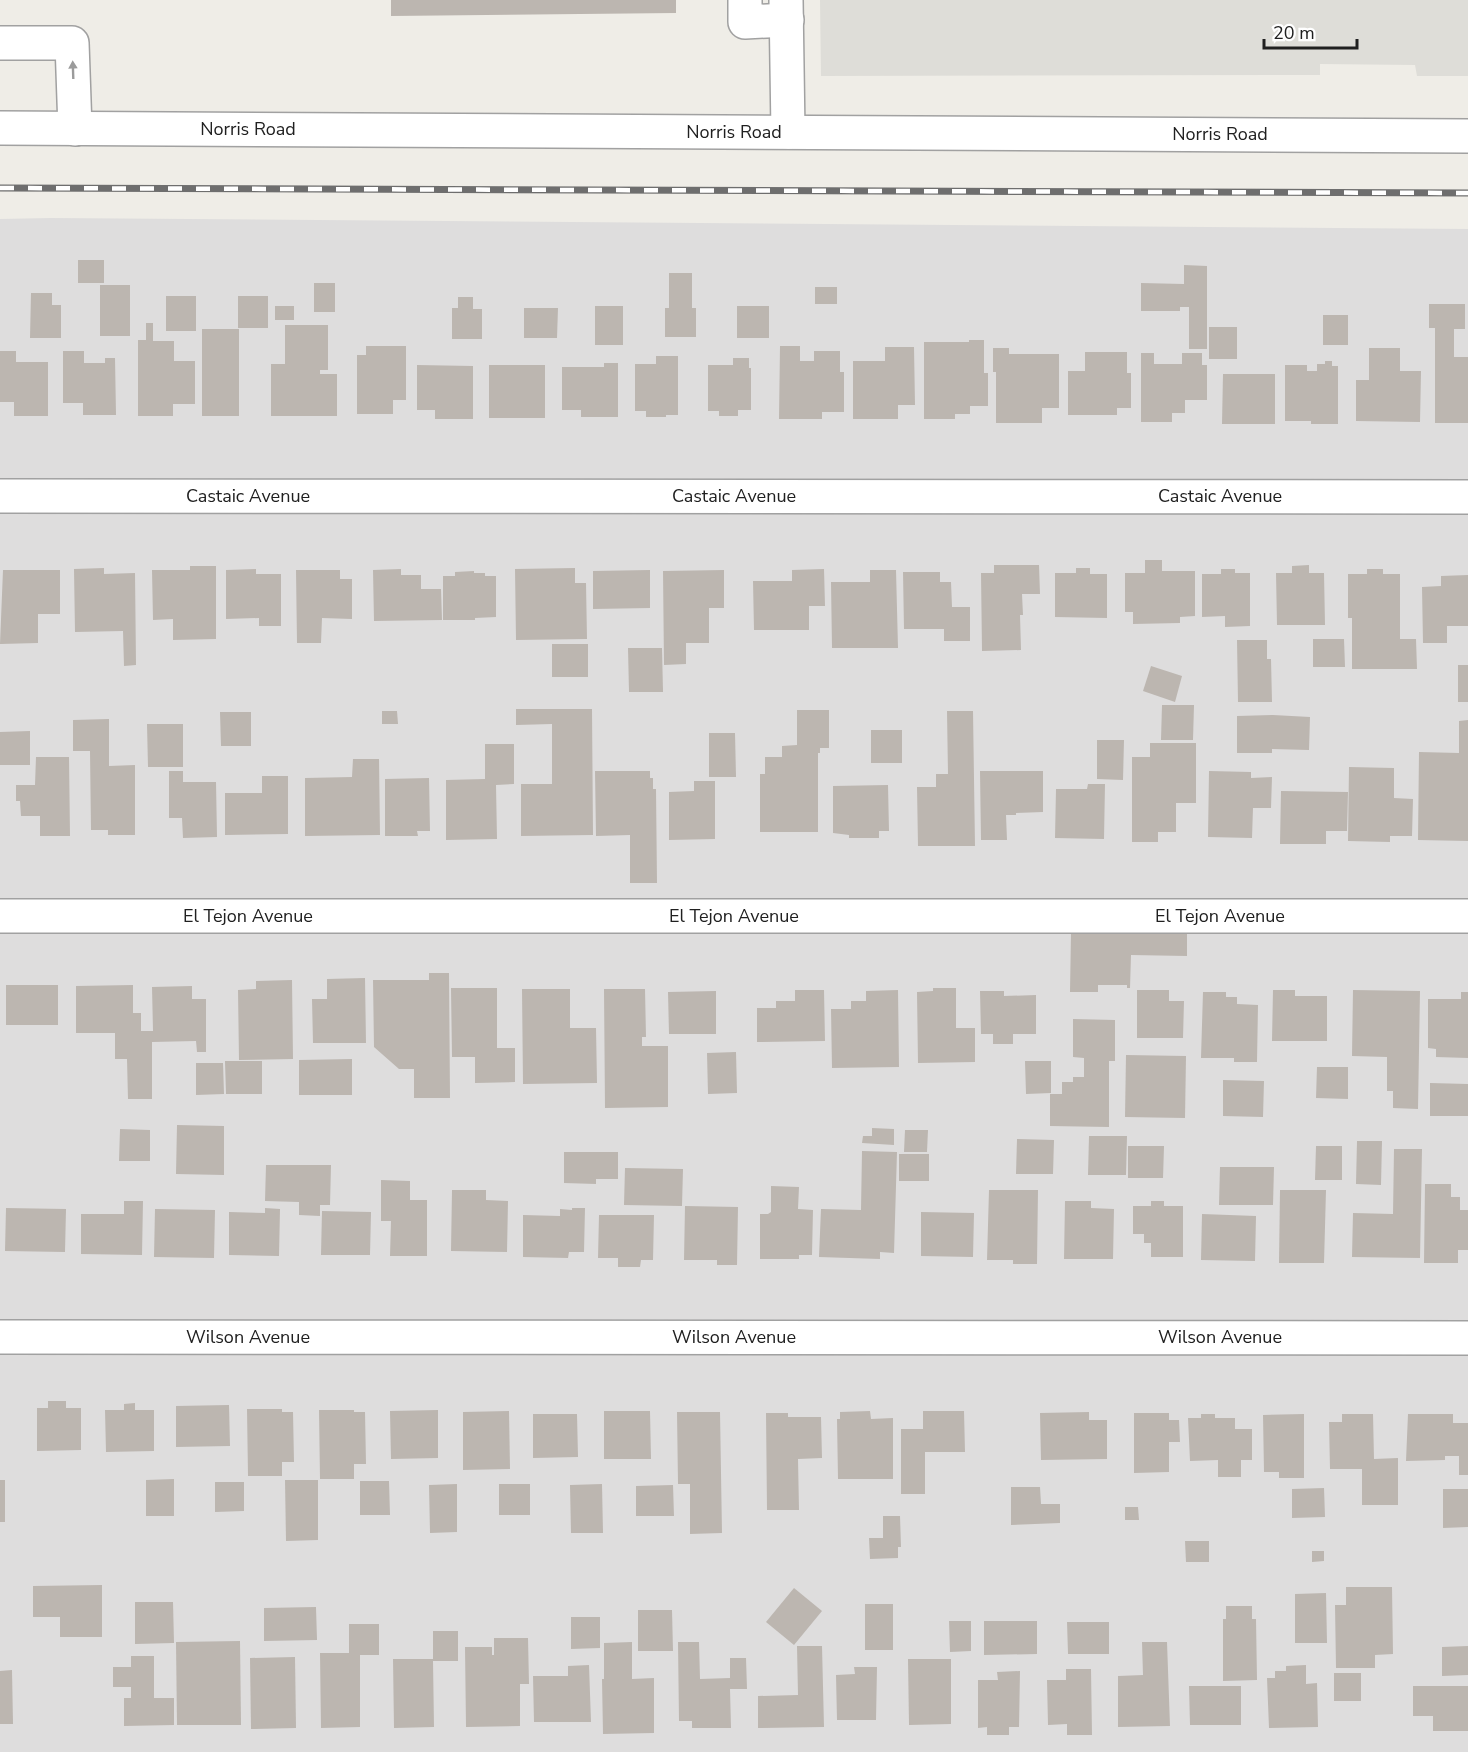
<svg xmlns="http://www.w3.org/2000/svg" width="1468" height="1752" viewBox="0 0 1468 1752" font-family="'Nunito Sans',sans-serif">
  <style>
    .residential { fill: #dedddd }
    .airport { fill: #deddd8 }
    .building { fill: #bcb6b0 }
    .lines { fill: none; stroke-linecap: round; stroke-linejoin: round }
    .minor-casing { stroke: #a1a1a1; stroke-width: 36 }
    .minor { stroke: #fff; stroke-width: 33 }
    .rail-casing { stroke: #6e6e6e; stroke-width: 7 }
    .rail { stroke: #fff; stroke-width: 4.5; stroke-dasharray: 14; stroke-linecap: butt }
    .oneway { fill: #9b9b9b }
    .labels { text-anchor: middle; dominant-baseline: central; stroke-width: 4.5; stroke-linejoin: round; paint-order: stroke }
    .street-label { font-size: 18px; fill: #202020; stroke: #fff }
  </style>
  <rect width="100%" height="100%" fill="#efede7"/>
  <!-- residential -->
  <path class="residential" d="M51,218L1468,229V1752H0V219Z"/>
  <!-- airport -->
  <path class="airport" d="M820,0H1468V76H1417L1415,65L1320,64V75L821,76Z"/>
  <!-- building -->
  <g class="building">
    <path d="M391,0H676V13L391,16Z"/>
    <rect x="78" y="260" width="26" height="23"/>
    <path d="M1184,265L1207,266V349H1189V307H1180V311H1141V283L1184,284Z"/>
    <path d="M669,273H692V308H696V337H665V308H669Z"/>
    <rect x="314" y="283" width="21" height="29"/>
    <rect x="100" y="285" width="30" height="51"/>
    <rect x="815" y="287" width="22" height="17"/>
    <path d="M31,293H52V305H61V338H30Z"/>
    <rect x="166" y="296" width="30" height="35"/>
    <rect x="238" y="296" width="30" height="32"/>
    <path d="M458,297H473V309H482V339H452V308H458Z"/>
    <path d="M1429,304H1465V329H1454V357H1468V423H1435V328H1429Z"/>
    <rect x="275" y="306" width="19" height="14"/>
    <rect x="595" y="306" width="28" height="39"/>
    <rect x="737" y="306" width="32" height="32"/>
    <path d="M524,308H558L557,338H524Z"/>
    <rect x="1323" y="315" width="25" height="30"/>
    <path d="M146,323H153V341H174V361H195V404H173V416H138V340H146Z"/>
    <path d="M285,325H328V370H320V374H337V416H271V364H285Z"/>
    <rect x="1209" y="327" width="28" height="32"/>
    <rect x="202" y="329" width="37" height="87"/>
    <path d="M969,340H984V373H988V406H970V414H955V419H924V342H969Z"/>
    <path d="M366,346H406V400H393V414H357V355H366Z"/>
    <path d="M780,346H800V361H814V351H840V372H844V412H822V419H779Z"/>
    <path d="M885,347H914L915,405H898V419H853V361H885Z"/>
    <path d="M993,348H1009V354H1059V408H1042V423H996V372H993Z"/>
    <path d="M1369,348H1400V371H1421L1420,422L1356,421V380H1369Z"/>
    <path d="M0,351H16V362H48V416H14V402H0Z"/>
    <path d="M63,351H84V363H105V358H115L116,415H83V403H63Z"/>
    <path d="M1085,352H1127V373H1131V408H1117V415H1068V371H1085Z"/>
    <path d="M1141,353H1154V364H1182V353H1202V365H1207V400H1185V413H1172V422H1141Z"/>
    <path d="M656,356H678V415H666V417H646V411H635V364H656Z"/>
    <path d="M733,358H749V368H751V410H738V416H719V411H708V365H733Z"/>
    <path d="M1325,361H1332V366H1338V424H1311V421H1285V365H1307V371H1317V364H1325Z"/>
    <path d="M604,363H618V417H581V410H562V367H604Z"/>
    <path d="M417,365L473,366V419H435V410H417Z"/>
    <rect x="489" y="365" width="56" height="53"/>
    <path d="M1223,374H1275V424H1222Z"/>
    <path d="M1145,560H1162V571H1195V616L1180,617V623L1133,624V612H1125V573H1145Z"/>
    <path d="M994,565H1039L1040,594H1022L1023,615H1020L1021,650L982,651L981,573H994Z"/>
    <path d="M1309,565V573H1324L1325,625H1277L1276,573H1292V566Z"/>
    <path d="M190,566H216V639L173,640V619L153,620L152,570H190Z"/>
    <path d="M104,568V574L135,573L136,665L124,666L123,631L75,632L74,569Z"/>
    <path d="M575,568V583H586L587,639L516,640L515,569Z"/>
    <path d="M1076,568H1090V574H1107V618L1055,617V573H1076Z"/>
    <path d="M256,569V574H281V626H259V618L226,619V570Z"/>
    <path d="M401,569V575H421V589H441L442,620L374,621L373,570Z"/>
    <path d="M824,569L825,606H809V630H754L753,581H792V570Z"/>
    <path d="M1221,569H1235V573H1250V626L1225,627V616L1202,617V574H1221Z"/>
    <path d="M1367,569H1383V574H1400V639H1416L1417,669H1352V618H1348V574H1367Z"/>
    <path d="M3,570H60V614H38V643L0,644Z"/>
    <path d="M296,570H340V579H352V619L322,618L321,643H297Z"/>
    <path d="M650,570V608L593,609V571Z"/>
    <path d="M724,570V608H709V643H686V664L664,665L663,571Z"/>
    <path d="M870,570H896L898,648H832L831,582H870Z"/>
    <path d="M474,571V573H485V576H496V617L475,618V620H443V576H455V572Z"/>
    <path d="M903,572H940V582H951L952,607H970V641H944V629H904Z"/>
    <path d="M1468,575V626H1447V643H1423L1422,587L1441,586V576Z"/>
    <path d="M1313,639H1344L1345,667H1313Z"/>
    <path d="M1237,640H1267V659H1271L1272,702H1238Z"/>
    <rect x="552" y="644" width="36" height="33"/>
    <path d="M628,648H662L663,692H629Z"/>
    <rect x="1458" y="665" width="10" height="37"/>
    <path d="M1151,666L1182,676L1175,702L1143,691Z"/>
    <path d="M1162,705H1194L1193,740H1161Z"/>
    <path d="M516,709H592L593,835L521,836V784H552V724L516,725Z"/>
    <path d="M797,710H829V748H820V753H818V832H760V774H765V757H782V746L797,745Z"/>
    <path d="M382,711H397L398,724H382Z"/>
    <path d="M947,711H973L975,846H918L917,787H936V774H948Z"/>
    <path d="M220,712H251V746H221Z"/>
    <path d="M1273,715L1310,717L1309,750L1272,749V753H1237V716Z"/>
    <path d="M109,719V766L135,765V835H108V830H91L90,751H73V720Z"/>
    <path d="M1468,720V841L1418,840L1419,752L1459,753V721Z"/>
    <path d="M147,724H183V767H148Z"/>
    <rect x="871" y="730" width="31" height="33"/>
    <path d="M30,731V765H0V732Z"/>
    <path d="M709,733H735L736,777H709Z"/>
    <path d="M1097,740H1124L1123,780L1097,779Z"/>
    <path d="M1150,743H1196V803H1176V832H1158V842H1132V757H1150Z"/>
    <path d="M485,744H514V784L496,785L497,839L446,840V780L485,779Z"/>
    <path d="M36,757H69L70,836H40V816H21L20,801H16V785H35Z"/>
    <path d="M353,759H379L380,835L305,836V778L352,777Z"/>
    <path d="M1349,767L1394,768V798L1413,799L1412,836H1390V842L1348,841Z"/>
    <path d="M169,771H183V782H216L217,837L183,838L182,818H169Z"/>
    <path d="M595,771H650V778H653V789H656L657,883H630V835L596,836Z"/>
    <path d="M980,771H1043V812L1016,813V815H1006L1007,840H981Z"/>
    <path d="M1209,771L1251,772V778L1272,777L1271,808H1253L1252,838L1208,837Z"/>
    <path d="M262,776H288V834L225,835V793H262Z"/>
    <path d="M429,778L430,831H417L418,836H385V779Z"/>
    <path d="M694,781H715V839L669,840V792L694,791Z"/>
    <path d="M1088,784H1105L1104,839L1055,838L1056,789H1087Z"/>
    <path d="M888,785L889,831H879V838H849V835L833,833V786Z"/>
    <path d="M1281,791L1348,792L1347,831H1326V844H1280Z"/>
    <path d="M1071,933L1187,934V956L1131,955L1130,988H1127V985H1098V992H1070Z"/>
    <path d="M429,973H449L450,1098H414V1069H399L374,1047L373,980H429Z"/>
    <path d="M365,978L366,1043H313L312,999H327V979Z"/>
    <path d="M292,980L293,1059L239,1060L238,990L256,989V981Z"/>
    <rect x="6" y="985" width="52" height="40"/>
    <path d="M133,985V1013H141V1031H153L152,987L192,986V999H206V1052H197L196,1041L152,1042V1099H128L127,1059H115V1033H76V986Z"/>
    <path d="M451,988H497V1048H515V1082L475,1083V1057H452Z"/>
    <path d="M933,988H956V1028H975V1062L918,1063L917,992L933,991Z"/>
    <path d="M522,989H570V1028H596L597,1083L523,1084Z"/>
    <path d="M604,989H645L646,1037H642V1046H668V1107L605,1108Z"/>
    <path d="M795,990H824L825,1041L757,1042V1008H776V1001H795Z"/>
    <path d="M898,990L899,1067L832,1068L831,1009H851V1001H866V991Z"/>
    <path d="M1137,990H1169V1001H1184L1183,1038H1137Z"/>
    <path d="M1273,990H1295V996H1327V1041H1272Z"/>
    <path d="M1353,990L1420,991L1418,1109L1393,1108V1091H1387V1057L1352,1056Z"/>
    <path d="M716,991V1034H669L668,992Z"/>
    <path d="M980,991H1004V996L1036,995V1034H1013V1044H993V1034H981Z"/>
    <path d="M1203,992H1226V997H1237V1004L1258,1005L1257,1062H1234V1058H1201Z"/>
    <path d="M1461,992H1468V1058L1436,1057V1049L1428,1048V999H1461Z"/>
    <path d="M1073,1019L1115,1020V1061H1109V1127L1050,1126V1094H1062V1082H1073V1077H1084V1058L1073,1057Z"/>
    <path d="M736,1052L737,1093L708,1094L707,1053Z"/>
    <path d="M1126,1055L1186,1056L1185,1118L1125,1117Z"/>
    <path d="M352,1059V1095H299V1060Z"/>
    <path d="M225,1061H262V1094H226Z"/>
    <path d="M1025,1061H1051V1093L1026,1094Z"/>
    <path d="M196,1063H223L224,1094L196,1095Z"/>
    <path d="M1317,1067H1348V1099L1316,1098Z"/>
    <path d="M1223,1080L1264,1081L1263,1117L1223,1116Z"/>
    <path d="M1430,1083L1468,1084V1116H1430Z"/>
    <path d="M177,1125L224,1126V1175L176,1174Z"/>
    <path d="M872,1128L894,1129V1145L862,1143L863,1136H872Z"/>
    <path d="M120,1129L150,1130V1161H119Z"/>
    <path d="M905,1130H928L927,1152H904Z"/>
    <path d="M1089,1136H1127L1126,1175H1088Z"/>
    <path d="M1017,1139L1054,1140L1053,1174H1016Z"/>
    <path d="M1357,1141H1382L1381,1185L1356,1184Z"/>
    <path d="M1128,1146H1164L1163,1178H1128Z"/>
    <path d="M1316,1146H1342V1180H1315Z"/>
    <path d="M1394,1149H1422L1420,1258L1352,1257L1353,1213L1393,1214Z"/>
    <path d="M862,1151L897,1152L894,1253L880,1252V1259L819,1257L821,1209L861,1210Z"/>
    <path d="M564,1152H618V1179H596V1184L564,1183Z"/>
    <rect x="899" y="1154" width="30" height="27"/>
    <path d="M266,1165H331L330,1205H320V1216L299,1215V1202L265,1201Z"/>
    <path d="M1220,1167H1274L1273,1205H1219Z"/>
    <path d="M625,1168L683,1169L682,1206L624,1205Z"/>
    <path d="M381,1180L410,1181V1200H427V1256H390L391,1221H381Z"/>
    <path d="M1425,1184H1451V1197H1460V1210H1468V1250H1458V1263H1424Z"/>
    <path d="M771,1186L799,1187L798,1209L813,1210L812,1255H799V1259H760V1214H768L771,1212Z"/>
    <path d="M452,1190H486V1200L508,1201L507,1252L451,1251Z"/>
    <path d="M989,1190H1038L1037,1264H1013V1260H987Z"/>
    <path d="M1280,1190H1326L1324,1263H1279Z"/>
    <path d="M124,1201H143L142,1255L81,1254V1214H124Z"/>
    <path d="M1065,1201H1091V1208L1114,1209L1113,1259H1064Z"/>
    <path d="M1151,1201H1164V1206H1183V1257H1151V1243H1144V1234H1133V1206H1151Z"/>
    <path d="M685,1206L738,1207L737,1265H717V1260H684Z"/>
    <path d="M6,1208L66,1209L65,1252L5,1251Z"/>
    <path d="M265,1208L280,1209L279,1256L229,1255V1212L265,1213Z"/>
    <path d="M572,1208H585L584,1252H569L568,1258L523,1257V1215L560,1216V1209L572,1210Z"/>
    <path d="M155,1209L215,1210L214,1258L154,1257Z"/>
    <path d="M322,1211L371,1212L370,1255H321Z"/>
    <path d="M921,1212L974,1213L973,1257L921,1256Z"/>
    <path d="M1202,1214L1256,1216L1255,1261L1201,1260Z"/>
    <path d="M599,1215H654L653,1260H641L640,1267H618V1258H598Z"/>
    <path d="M48,1401H66V1408H81V1450L37,1451V1408H48Z"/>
    <path d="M135,1403V1410H154V1451L106,1452L105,1410H124V1404Z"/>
    <path d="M229,1405L230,1446L176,1447V1406Z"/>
    <path d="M247,1409H282V1412H293L294,1462H282V1476H248Z"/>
    <path d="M319,1410H354V1412H365L366,1464H354V1479H320Z"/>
    <path d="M438,1410V1458L391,1459L390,1411Z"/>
    <path d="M509,1411L510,1469L463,1470V1412Z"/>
    <path d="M604,1411H650L651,1459H604Z"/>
    <path d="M870,1411L871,1419L893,1418V1479H838L837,1419H840V1412Z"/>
    <path d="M923,1411H964L965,1452H925V1494H901V1429H923Z"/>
    <path d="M677,1412H720L722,1533L690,1534V1484H678Z"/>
    <path d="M1089,1412V1420H1107V1459L1041,1460L1040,1413Z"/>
    <path d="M766,1413H788V1417H821L822,1458L798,1459L799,1510H767Z"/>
    <path d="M1134,1413H1169V1420H1179L1180,1442H1169V1472L1134,1473Z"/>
    <path d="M533,1414H577L578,1457L533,1458Z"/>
    <path d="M1201,1414H1215V1418H1235V1429H1252V1460H1241V1477H1218V1460L1190,1461L1188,1418H1201Z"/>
    <path d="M1304,1414V1478H1279V1472H1264L1263,1415Z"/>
    <path d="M1342,1414H1373L1374,1459L1398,1458V1505H1362V1469H1330L1329,1422H1342Z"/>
    <path d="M1408,1414H1453V1423H1468V1475H1459V1456H1445V1460L1406,1461Z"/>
    <path d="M174,1479V1516H146V1480Z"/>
    <rect x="0" y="1480" width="5" height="42"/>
    <path d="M285,1480H318V1540L286,1541Z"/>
    <path d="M360,1481H389L390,1515H360Z"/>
    <path d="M215,1482H244V1511L215,1512Z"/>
    <path d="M457,1484V1532L430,1533L429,1485Z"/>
    <rect x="499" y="1484" width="31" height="31"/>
    <path d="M602,1484L603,1533H571L570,1485Z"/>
    <path d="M673,1485L674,1516H636V1486Z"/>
    <path d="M1011,1487H1040L1041,1504H1060V1523L1011,1525Z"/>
    <path d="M1324,1488L1325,1517L1292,1518V1489Z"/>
    <path d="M1443,1489H1468V1527L1443,1528Z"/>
    <path d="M1125,1507H1138L1139,1520H1125Z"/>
    <path d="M883,1516H900L901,1547H898V1558L870,1559L869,1538H883Z"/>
    <path d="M1185,1541H1209V1562H1186Z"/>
    <path d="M1312,1551H1324V1561L1312,1562Z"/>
    <path d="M102,1585V1637H60V1617H33V1586Z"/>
    <path d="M1346,1587H1392L1393,1654L1375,1655V1668H1336L1335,1605H1346Z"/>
    <path d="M794,1588L822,1611L794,1645L766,1622Z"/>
    <path d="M1326,1593L1327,1643H1295V1594Z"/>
    <path d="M135,1602H173L174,1643L135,1644Z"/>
    <rect x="865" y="1604" width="28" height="46"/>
    <path d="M1226,1606H1252V1619H1256L1257,1680L1223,1681V1619H1226Z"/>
    <path d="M316,1607L317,1640L264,1641V1608Z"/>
    <path d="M638,1610H672L673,1651H638Z"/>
    <path d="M571,1617H600V1648L571,1649Z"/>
    <path d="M949,1621H971V1651L950,1652Z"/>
    <path d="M984,1621H1037V1654L984,1655Z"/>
    <path d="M1067,1622H1109V1654H1068Z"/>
    <path d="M349,1624H379V1655H360V1727L321,1728L320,1653H349Z"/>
    <path d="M433,1631H458V1661H433L434,1727L394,1728L393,1659H433Z"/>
    <path d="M494,1638H528L529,1684H520V1726L466,1727L465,1647H492V1655H494Z"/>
    <path d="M240,1641L241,1725H177L176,1642Z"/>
    <path d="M632,1642V1679L654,1678V1733L603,1734L602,1679H604V1643Z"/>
    <path d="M678,1642H699L700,1679L730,1678V1658H746L747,1689H730L731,1728H692V1721H679Z"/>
    <path d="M1142,1642H1167L1170,1726L1118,1727V1676L1143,1675Z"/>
    <path d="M797,1646H822L824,1727L758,1728V1696L798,1695Z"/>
    <path d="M1468,1646V1675L1442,1676V1647Z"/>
    <path d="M131,1656H154V1698H174V1725L124,1726V1698H131V1687H113V1667H131Z"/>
    <path d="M295,1657L296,1728L251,1729L250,1658Z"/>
    <path d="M908,1659H951V1724L909,1725Z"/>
    <path d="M589,1665L591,1722H534L533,1676H568V1666Z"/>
    <path d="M1306,1665V1684L1317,1683L1318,1727L1269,1728L1267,1678H1275V1671H1286V1666Z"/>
    <path d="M854,1667H877L876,1720H837L836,1675L855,1674Z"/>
    <path d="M1066,1669H1091L1092,1735H1067V1724L1048,1725L1047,1680H1066Z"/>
    <path d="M12,1670L13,1724H0V1671Z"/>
    <path d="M1020,1671L1019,1727H1009V1735H987V1727L978,1728V1680H998L997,1672Z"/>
    <rect x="1334" y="1673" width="27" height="28"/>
    <path d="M1189,1686H1241V1725H1190Z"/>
    <path d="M1413,1686H1468V1731H1433V1716H1413Z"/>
  </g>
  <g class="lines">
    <!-- minor casing -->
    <g class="minor-casing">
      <g id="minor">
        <path d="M745,0V22L787,20"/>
        <path d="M786,0L788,132"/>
        <path d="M0,43H72L75,129"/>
        <path d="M0,128L1468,136"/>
        <path d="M0,496L1468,497"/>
        <path d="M0,916H1468"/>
        <path d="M0,1337L1468,1338"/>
      </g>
    </g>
    <!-- minor -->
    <use href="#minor" class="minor"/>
    <!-- rail casing -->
    <g class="rail-casing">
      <path id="rail" d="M0,188L1468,193"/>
    </g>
    <!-- rail -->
    <use href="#rail" class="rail"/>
  </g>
  <!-- one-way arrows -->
  <defs><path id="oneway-solid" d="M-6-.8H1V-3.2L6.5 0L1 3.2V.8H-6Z" transform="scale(1.5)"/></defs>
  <use class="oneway" href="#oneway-solid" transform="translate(73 70) rotate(-92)"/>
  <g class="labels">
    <!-- street labels -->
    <g class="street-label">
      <text x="248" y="129">Norris Road</text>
      <text x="734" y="132">Norris Road</text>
      <text x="1220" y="134">Norris Road</text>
      <text x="248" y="496">Castaic Avenue</text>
      <text x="734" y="496">Castaic Avenue</text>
      <text x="1220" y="496">Castaic Avenue</text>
      <text x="248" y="916">El Tejon Avenue</text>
      <text x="734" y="916">El Tejon Avenue</text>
      <text x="1220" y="916">El Tejon Avenue</text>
      <text x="248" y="1337">Wilson Avenue</text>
      <text x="734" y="1337">Wilson Avenue</text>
      <text x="1220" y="1337">Wilson Avenue</text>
    </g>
  </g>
  <!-- scale -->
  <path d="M1264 39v9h93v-9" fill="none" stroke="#202020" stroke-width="3"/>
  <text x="1273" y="39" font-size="18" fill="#202020" stroke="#ffffff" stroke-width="4.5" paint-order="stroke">20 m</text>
</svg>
